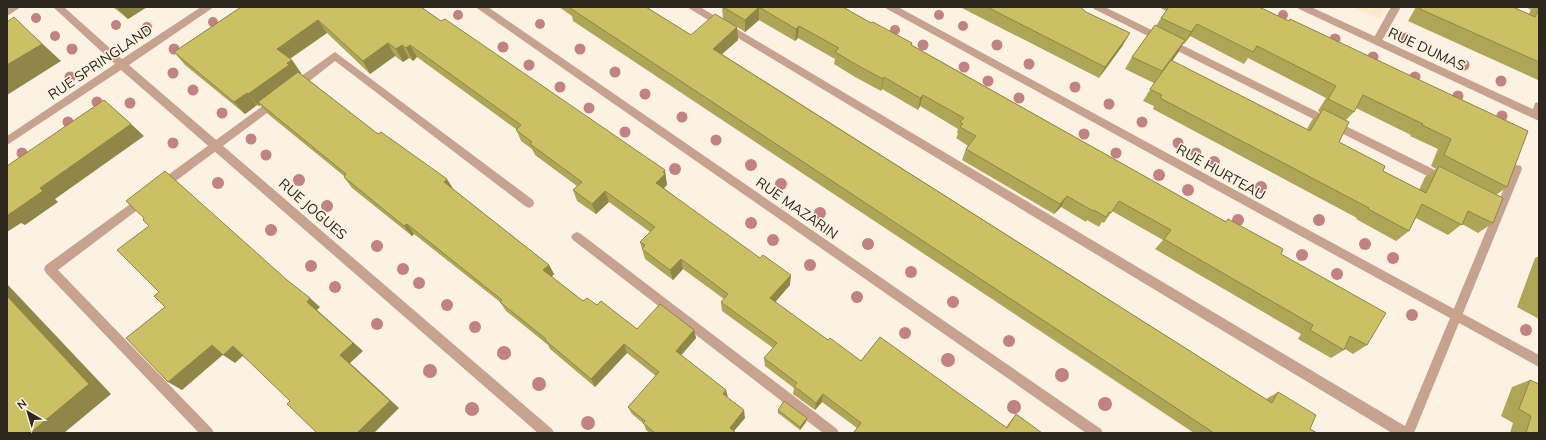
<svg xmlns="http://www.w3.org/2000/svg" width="1546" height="440" viewBox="0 0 1546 440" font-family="Mulish,sans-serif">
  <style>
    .built { fill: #ffe8ca }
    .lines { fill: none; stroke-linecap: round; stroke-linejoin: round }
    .service { fill: #c7a28f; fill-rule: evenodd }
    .minor { fill: #c7a28f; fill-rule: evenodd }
    .tree { fill: #c28281 }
    .wall { fill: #afa557; fill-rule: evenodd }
    .shaded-wall { fill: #8f8647 }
    .building { fill: #ccc065; stroke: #8f8647 }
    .labels { text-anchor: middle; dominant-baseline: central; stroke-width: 3; stroke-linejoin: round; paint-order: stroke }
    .street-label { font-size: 14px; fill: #2d271e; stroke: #fcf2e4 }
  </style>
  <rect width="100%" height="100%" fill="#fcf2e4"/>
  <!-- built -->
  <path class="built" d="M1353,7H1387L1380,19Z"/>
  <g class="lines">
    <!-- service -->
    <g class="service">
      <path d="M7,7H20L18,9L7,16Z"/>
      <path d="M688,7H700L1405,426L1512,169L1513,166L1517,165L1521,166L1522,169L1414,433H1392L690,9Z"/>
      <path d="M1092,7H1105L1447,176L1448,179L1447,182L1443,183L1439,182L1094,9Z"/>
      <path d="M1391,7H1401L1380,44H1374L1372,41Z"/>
      <path d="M1527,7H1539V13L1529,9Z"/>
      <path d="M335,52L533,200L534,203L533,206L529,208L525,206L335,61L298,90H290L289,87L290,84Z"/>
      <path d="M275,97L279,98L280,101L279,104L165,189L161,191L157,189L156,186L157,183Z"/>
      <path d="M1539,102V118H1532L1531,115L1535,103Z"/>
      <path d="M144,194L148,196L149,199L148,202L58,270L212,429L214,433H199L46,273L44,269L46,265Z"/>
      <path d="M577,232L581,234L837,429L839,433H823L573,240L571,237L573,234Z"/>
    </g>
    <!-- minor -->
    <g class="minor">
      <path d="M53,7H64L122,59L201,7H213L211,9L129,65L552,429L554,433H538L121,70L7,145V136L115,64Z"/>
      <path d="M476,7H488L1101,429L1103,433H1086L478,9Z"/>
      <path d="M885,7H898L1539,355V367L887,9Z"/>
      <path d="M1297,7H1311L1539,112V121L1299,9Z"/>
    </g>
  </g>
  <!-- trees -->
  <g class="tree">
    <circle cx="458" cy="15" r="5"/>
    <circle cx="939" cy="15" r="5"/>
    <circle cx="1283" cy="15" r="5"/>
    <circle cx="36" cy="18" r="5"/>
    <circle cx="213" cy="22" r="5"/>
    <circle cx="540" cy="24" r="5"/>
    <circle cx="116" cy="25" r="5"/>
    <circle cx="963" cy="26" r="5"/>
    <circle cx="147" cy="27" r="5"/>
    <circle cx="895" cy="30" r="5"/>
    <circle cx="55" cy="36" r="5"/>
    <circle cx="1406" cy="38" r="5.5"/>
    <circle cx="1335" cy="39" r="5.5"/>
    <circle cx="923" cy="45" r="5.5"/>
    <circle cx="997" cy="45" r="5.5"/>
    <circle cx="503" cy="47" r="5.5"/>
    <circle cx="72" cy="49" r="5.5"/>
    <circle cx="174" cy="49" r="5.5"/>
    <circle cx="580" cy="49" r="5.5"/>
    <circle cx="1373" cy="57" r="5.5"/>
    <circle cx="1029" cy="64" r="5.5"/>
    <circle cx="529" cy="65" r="5.5"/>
    <circle cx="1464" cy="65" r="5.5"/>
    <circle cx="964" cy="67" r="5.5"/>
    <circle cx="615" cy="72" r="5.5"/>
    <circle cx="173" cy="73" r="5.5"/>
    <circle cx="70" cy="77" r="5.5"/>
    <circle cx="1415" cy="77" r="5.5"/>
    <circle cx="988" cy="81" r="5.5"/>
    <circle cx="1501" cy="81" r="5.5"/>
    <circle cx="560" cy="87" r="5.5"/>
    <circle cx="1075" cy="87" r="5.5"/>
    <circle cx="193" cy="90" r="5.5"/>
    <circle cx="645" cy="94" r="5.5"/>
    <circle cx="1458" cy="96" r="5.5"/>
    <circle cx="1019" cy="98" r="5.5"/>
    <circle cx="97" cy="102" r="5.5"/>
    <circle cx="130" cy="103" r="5.5"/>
    <circle cx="1109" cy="104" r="5.5"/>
    <circle cx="589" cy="108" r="5.5"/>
    <circle cx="222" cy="113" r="5.5"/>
    <circle cx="1502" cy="116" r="5.5"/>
    <circle cx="682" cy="117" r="5.5"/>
    <circle cx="68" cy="122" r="5.5"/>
    <circle cx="1142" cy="122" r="5.5"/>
    <circle cx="625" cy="132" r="5.5"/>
    <circle cx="1084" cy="134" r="5.5"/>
    <circle cx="251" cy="139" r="5.5"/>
    <circle cx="716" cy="140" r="5.5"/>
    <circle cx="173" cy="143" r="5.5"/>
    <circle cx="1178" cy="143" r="5.5"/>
    <circle cx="22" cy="153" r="5.5"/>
    <circle cx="1116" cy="153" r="5.5"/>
    <circle cx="1196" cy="153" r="5.5"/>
    <circle cx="266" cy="155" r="5.5"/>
    <circle cx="1214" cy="162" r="6"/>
    <circle cx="751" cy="165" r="6"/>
    <circle cx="675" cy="169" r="6"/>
    <circle cx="1159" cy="175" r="6"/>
    <circle cx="299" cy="180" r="6"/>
    <circle cx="218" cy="183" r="6"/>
    <circle cx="781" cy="184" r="6"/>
    <circle cx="1261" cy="187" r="6"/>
    <circle cx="1188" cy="190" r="6"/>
    <circle cx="327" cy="206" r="6"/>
    <circle cx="820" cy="213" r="6"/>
    <circle cx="1238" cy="220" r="6"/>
    <circle cx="1319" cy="220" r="6"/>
    <circle cx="751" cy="223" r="6"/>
    <circle cx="271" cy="230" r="6"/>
    <circle cx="773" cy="240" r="6"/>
    <circle cx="868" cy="244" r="6"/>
    <circle cx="1365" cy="244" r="6"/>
    <circle cx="377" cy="246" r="6"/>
    <circle cx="1302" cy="255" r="6"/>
    <circle cx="1393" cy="258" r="6"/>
    <circle cx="810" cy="265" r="6"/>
    <circle cx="311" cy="266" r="6"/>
    <circle cx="403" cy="269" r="6"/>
    <circle cx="911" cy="272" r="6"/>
    <circle cx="1337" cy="274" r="6"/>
    <circle cx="419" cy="283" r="6"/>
    <circle cx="335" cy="287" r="6"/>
    <circle cx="857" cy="297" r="6"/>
    <circle cx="953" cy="302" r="6"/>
    <circle cx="447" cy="305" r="6"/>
    <circle cx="1412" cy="315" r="6"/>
    <circle cx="377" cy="324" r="6"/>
    <circle cx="475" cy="327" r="6"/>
    <circle cx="1526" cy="330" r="6"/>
    <circle cx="905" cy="333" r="6"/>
    <circle cx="1009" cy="341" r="6"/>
    <circle cx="504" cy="353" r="7"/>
    <circle cx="948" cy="360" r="7"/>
    <circle cx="430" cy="371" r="7"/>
    <circle cx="1062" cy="375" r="7"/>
    <circle cx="539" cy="384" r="7"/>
    <circle cx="1105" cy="404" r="7"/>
    <circle cx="1014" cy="407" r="7"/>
    <circle cx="472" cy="409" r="7"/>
    <circle cx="588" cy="423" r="7"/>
  </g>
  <!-- wall -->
  <g class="wall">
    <path d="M113,7H147L128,19Z"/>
    <path d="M241,7H421L667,182V185L664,188L790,285L775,302L828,340L861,361L1006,427L1016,414L1042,433H854L857,428L822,402L815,410L793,394L794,388L765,366L764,358L773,348L722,311L721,302L724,299L683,269L673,280L645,259L640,242L650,232L609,202L596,214L577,201L573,190L577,186L535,155L532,149L521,141L516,129L417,57L413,61L409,58L403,62L395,56L370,74L327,33L290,59L292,60L301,73H300L378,134L453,189L549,265L554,274L552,277L583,301L597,305L637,329L694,330L696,338L681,355L727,398L745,418L734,431L735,433H650L646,430L644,424L632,414L628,407L656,376L627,353L595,387L550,349L548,345L506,311L500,302L414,234L412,236L352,188L344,177V176L268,114L260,105L259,106L257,105L245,114L185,65L174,52Z"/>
    <path d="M559,7H646L691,35L723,19L722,7H843L871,23L912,43V45L1226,222L1228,219L1281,254L1367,345L1353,354L1345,349L1344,350L1331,358L1298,339L1301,334L1155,249L1163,240L1112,211L1104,223L1102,222L1099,227L1087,220L1086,222L1061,207L1054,214L962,160L966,149L968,146L956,138L958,134L957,133L958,129L920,106L918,110L882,89L881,91L855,77L834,64L835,59L798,38L795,41L759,20L745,32L737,27L738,40L722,54L1266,399L1278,392L1310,429L1317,433H1194L573,21L572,16Z"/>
    <path d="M960,7H1080L1123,45L1099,78Z"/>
    <path d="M1159,7H1259L1528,131L1507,187L1496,195L1493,223L1478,233L1462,224L1448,235L1416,218L1409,231L1396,241L1356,219L1357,218L1153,109L1154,106L1143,101L1154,83L1125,69L1132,57L1156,26L1161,18L1166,11ZM1190,36L1244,64L1248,58L1326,98L1318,111L1320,112L1312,120L1307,129L1172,61L1183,44H1184ZM1356,108L1411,135L1410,136L1438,149L1431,166L1436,169L1425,177L1419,190L1383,171L1339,142L1346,120L1354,112Z"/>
    <path d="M1416,7H1513L1529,14L1530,11L1534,7H1539V79L1538,80L1408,21Z"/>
    <path d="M1539,256V319L1517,307L1535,258Z"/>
    <path d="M1530,380L1539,433H1510L1513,423L1501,416L1512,387Z"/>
    <path d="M778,410L807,418L806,422L800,430L778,413Z"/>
  </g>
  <!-- shaded-wall -->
  <g class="shaded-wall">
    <path d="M116,7H147L128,19Z"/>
    <path d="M759,7V20L745,32V20Z"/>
    <path d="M318,20L327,33L286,61L277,49Z"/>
    <path d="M1197,24L1190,36L1184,44L1191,32Z"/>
    <path d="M799,26L798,38L795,41L796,29Z"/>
    <path d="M737,27L738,40L714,61L713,49Z"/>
    <path d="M1130,33L1123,45L1099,78L1105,67Z"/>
    <path d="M33,35L61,61L7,95V65Z"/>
    <path d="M1185,40L1178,53L1155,84L1162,71Z"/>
    <path d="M388,43L395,56L370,74L363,61Z"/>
    <path d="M402,45L409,58L403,62L396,49Z"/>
    <path d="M410,45L417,57L413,61L406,48Z"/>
    <path d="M292,60L301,73L258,102L260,105L259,106L248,94Z"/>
    <path d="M884,77L882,89L881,91L883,79Z"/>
    <path d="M247,93L257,105L245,114L234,102Z"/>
    <path d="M923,95L920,106L918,110L920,98Z"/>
    <path d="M131,124L144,136L55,199L58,202L25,225L21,223L7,232V212L40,188Z"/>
    <path d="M665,170L667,185L658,193L656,183Z"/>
    <path d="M447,179L454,190L444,182Z"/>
    <path d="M605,191L609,202L596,214L592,204Z"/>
    <path d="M1067,196L1061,207L1054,214L1060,204Z"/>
    <path d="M407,224L414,234L412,236L404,226Z"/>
    <path d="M681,259L683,269L673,280L670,270Z"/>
    <path d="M549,265L554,274L548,280L543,270Z"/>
    <path d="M791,275L790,285L770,308V298Z"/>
    <path d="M7,284L111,394L64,433H30L7,296Z"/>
    <path d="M310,298L320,307L317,310L363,351L350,363L399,408L374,433H357L340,355L307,302Z"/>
    <path d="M694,330L696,338L678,359L676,351Z"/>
    <path d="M624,344L627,353L595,387L591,379Z"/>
    <path d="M212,345L225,353L182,390L168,382Z"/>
    <path d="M233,346L245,354L235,363L223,355Z"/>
    <path d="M726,390L728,397L723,394Z"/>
    <path d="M823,394L822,402L815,410L816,403Z"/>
    <path d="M744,410L745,418L732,433L730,428Z"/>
    <path d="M807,418L806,422L800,430V427Z"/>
  </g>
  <!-- building -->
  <g class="building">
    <path d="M241,7H421L441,21L445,19L665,170L663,172L665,174L656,183L760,258L763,255L791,275L770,298L828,340L830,338L861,361L880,337L1007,428L1016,414L1042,433H855L854,432L861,423L823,394L816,403L794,386L797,383L764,358L777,343L721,302L728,294L681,259L670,270L642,249L645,245L640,242L655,227L605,191L592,204L573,190L582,182L530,144L532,142L516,130L521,125L410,45L406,48L402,45L396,49L388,43L363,61L318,20L277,49L292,60L287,63L289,65L248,94L247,93L234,102L174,52Z"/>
    <path d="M571,7H646L691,35L715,14L737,27L713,49L1272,403L1278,392L1316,415L1310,429L1317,433H1214L570,8Z"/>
    <path d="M723,7H843L871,23L873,22L912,43L911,45L1226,222L1228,219L1283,249L1281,254L1386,313L1367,345L1350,336L1344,350L1310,330L1313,325L1164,239L1171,230L1119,201L1111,213L1109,212L1106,217L1094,210L1093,211L1067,196L1060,204L966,149L976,136L960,127L963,124L960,122L964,118L923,95L920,98L884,77L883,79L857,65L835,52L839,48L799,26L796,29L759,7L745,20Z"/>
    <path d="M987,7H1080L1086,12L1130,33L1105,67Z"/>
    <path d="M1169,7H1259L1289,21L1290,19L1528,131L1507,187L1444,155L1451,139L1422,125L1423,124L1363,95L1354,112L1328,99L1336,86L1257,46L1253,52L1197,24L1191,32L1161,18Z"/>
    <path d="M1421,7H1513L1535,17L1539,9V62L1420,9Z"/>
    <path d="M14,17L42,44L7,65V22Z"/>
    <path d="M1155,25L1185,40L1162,71L1132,57Z"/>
    <path d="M1171,60L1310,131L1323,109L1349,122L1339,142L1385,166L1383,171L1426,193L1439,166L1503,198L1493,223L1468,211L1462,225L1422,204L1409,231L1368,209L1369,208L1160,98L1162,95L1150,89Z"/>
    <path d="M298,72L378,134L381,132L447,179L444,182L549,265L543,270L583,301L587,298L597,305L601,301L637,329L660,304L694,330L676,351L726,390L723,394L744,410L730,428L735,432L734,433H655L643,423L645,421L628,407L659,372L624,344L591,379L545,340L546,339L500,302L502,300L407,224L404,226L344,177L346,174L258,102Z"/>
    <path d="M104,100L131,124L40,188L43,191L8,215L7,213V166Z"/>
    <path d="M165,171L287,280L310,298L307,302L353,343L340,355L390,401L357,433H317L287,404L290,401L233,346L223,355L212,345L168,382L126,338L165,307L154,296L159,292L117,250L149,226L143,220L144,218L126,201Z"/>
    <path d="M7,296L89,384L30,433H7Z"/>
    <path d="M1530,380L1539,384V433H1526L1531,416L1519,409Z"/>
    <path d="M784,401L807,418L800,427L778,410Z"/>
  </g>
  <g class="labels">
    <!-- street labels -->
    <g class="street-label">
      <text transform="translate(1427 49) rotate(25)">RUE DUMAS</text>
      <text transform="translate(100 62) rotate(-34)">RUE SPRINGLAND</text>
      <text transform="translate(1221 172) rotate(29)">RUE HURTEAU</text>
      <text transform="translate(797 208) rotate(35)">RUE MAZARIN</text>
      <text transform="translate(313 209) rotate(41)">RUE JOGUES</text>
    </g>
  </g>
  <!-- border -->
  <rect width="1546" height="440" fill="none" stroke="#2d271e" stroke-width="16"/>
  <!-- north arrow -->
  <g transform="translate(28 412) rotate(322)" stroke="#fcf2e4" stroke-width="3" paint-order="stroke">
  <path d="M0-3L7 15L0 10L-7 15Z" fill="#2d271e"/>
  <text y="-6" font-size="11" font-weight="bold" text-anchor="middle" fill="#2d271e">N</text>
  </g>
</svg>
